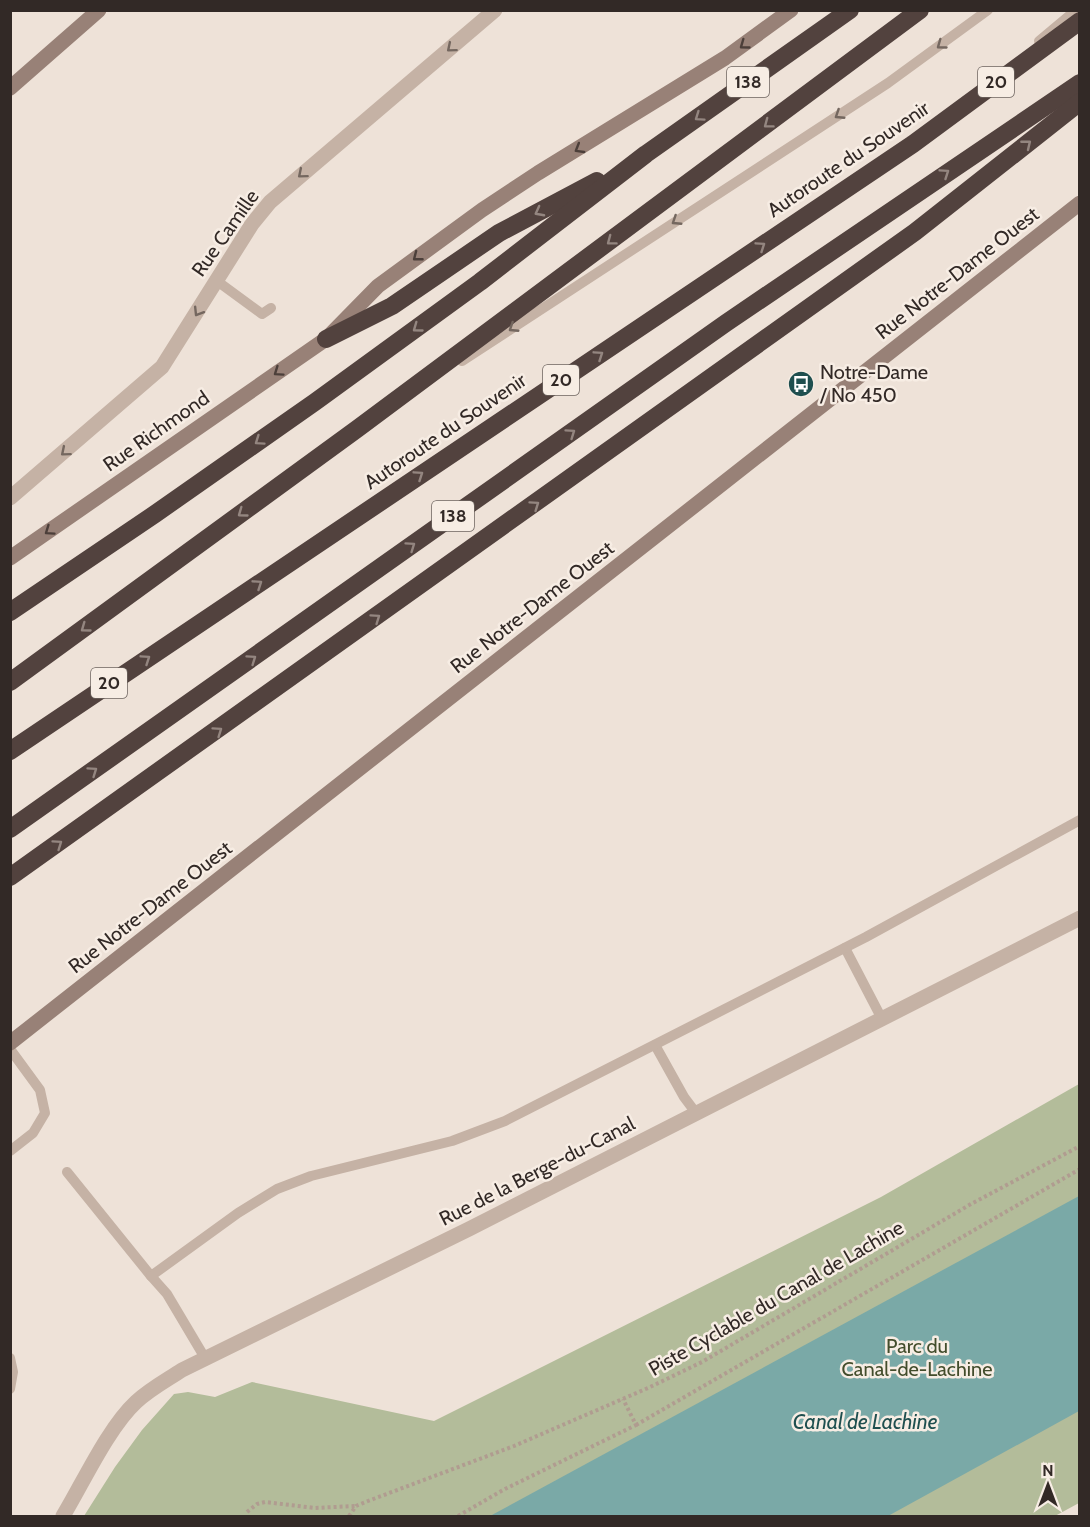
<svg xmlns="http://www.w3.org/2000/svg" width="1090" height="1527" viewBox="0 0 1090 1527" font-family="Cabin,sans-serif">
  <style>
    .green { fill: #b3bc9a }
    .water { fill: #7aa9a7 }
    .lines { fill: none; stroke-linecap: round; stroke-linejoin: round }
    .path { stroke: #b09c90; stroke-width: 4; stroke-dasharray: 3 3; stroke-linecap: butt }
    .lane { stroke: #c5b2a5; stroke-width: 10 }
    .street { stroke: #c5b2a5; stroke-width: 15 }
    .secondary { stroke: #988177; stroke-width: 15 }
    .highway { stroke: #52423e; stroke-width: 18 }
    .oneway { stroke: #4c3f3a }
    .oneway2 { stroke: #74675f }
    .oneway3 { stroke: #948680 }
    .labels { text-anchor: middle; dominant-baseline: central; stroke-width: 5; stroke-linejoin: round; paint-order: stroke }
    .shield { fill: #f7ede4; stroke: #6d645f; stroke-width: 1.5 }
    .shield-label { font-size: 18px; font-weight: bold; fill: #322926 }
    .street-label { font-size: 20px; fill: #322926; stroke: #f7ede4 }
    .poi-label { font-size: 20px; fill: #322926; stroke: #f7ede4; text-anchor: start }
    .park-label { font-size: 20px; fill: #434d2c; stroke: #f7ede4 }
    .water-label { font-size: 21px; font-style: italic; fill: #1f4f4f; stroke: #f7ede4 }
  </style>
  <rect width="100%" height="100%" fill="#eee2d8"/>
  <!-- green -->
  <path class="green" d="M1079,1084V1503L1055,1516H84L115,1467L142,1430L174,1394L188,1392L215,1397L252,1382L434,1421L881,1197Z"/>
  <!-- water -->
  <path class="water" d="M1079,1196V1411L888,1516H490Z"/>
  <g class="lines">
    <!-- path -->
    <g class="path">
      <path d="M636,1425L1080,1169"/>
      <path d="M247,1512L257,1504L265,1502L315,1508L355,1506"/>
      <path d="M349,1516L356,1506L368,1501L514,1446L648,1388L702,1362L971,1204L1080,1146"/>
      <path d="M458,1516L505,1489L636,1425L623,1399"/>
    </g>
    <!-- lane -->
    <g class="lane">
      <path d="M1039,41L1076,10"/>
      <path d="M217,281L262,314L271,308"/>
      <path d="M462,361L888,83L988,10"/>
      <path d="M845,948L882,1019"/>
      <path d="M655,1045L684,1097L696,1113"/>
      <path d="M10,1049L40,1090L45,1113L33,1133L10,1151"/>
      <path d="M67,1172L151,1276L238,1213L277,1189L311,1176L452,1141L505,1121L866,937L1080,820"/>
      <path d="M151,1276L167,1294L205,1358"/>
      <path d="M10,1358L13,1372L10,1389"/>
    </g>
    <!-- street -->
    <g class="street">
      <path d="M10,498L162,367L252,224L270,202L495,10"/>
      <path d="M63,1516C83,1483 108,1428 136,1402C150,1389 167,1380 182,1370L469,1229L1080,918"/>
    </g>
    <!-- secondary -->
    <g class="secondary">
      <path d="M10,88L99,10"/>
      <path d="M10,558L326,339L378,286L482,210L538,173L725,58L791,10"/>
      <path d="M10,1043L1080,203"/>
    </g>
    <!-- highway -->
    <g class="highway">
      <path d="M326,339L392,306L499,233L597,181"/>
      <path d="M10,612L155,514L315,402L480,282L646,154L850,10"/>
      <path d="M10,682L357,429L920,10"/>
      <path d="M10,751L913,144L1080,21"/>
      <path d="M10,829L726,323L1080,83"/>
      <path d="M10,877L915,232L1080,102"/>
    </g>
  </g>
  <!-- one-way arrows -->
  <defs><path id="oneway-chevron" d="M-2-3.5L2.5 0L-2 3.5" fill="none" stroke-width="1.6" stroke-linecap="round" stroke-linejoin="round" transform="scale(1.5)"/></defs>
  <g class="oneway">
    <use href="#oneway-chevron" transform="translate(744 45) rotate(144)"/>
    <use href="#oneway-chevron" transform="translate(579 149) rotate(149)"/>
    <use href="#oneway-chevron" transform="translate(417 257) rotate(142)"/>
    <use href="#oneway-chevron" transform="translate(278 372) rotate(145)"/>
    <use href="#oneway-chevron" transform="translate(49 531) rotate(145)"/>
  </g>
  <g class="oneway2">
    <use href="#oneway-chevron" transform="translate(941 45) rotate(144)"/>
    <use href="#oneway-chevron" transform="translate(451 48) rotate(140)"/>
    <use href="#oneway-chevron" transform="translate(839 115) rotate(147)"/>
    <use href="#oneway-chevron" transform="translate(302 174) rotate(140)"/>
    <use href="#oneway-chevron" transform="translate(676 221) rotate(147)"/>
    <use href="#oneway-chevron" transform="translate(198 312) rotate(122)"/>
    <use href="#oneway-chevron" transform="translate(513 328) rotate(147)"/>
    <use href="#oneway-chevron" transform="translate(65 452) rotate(140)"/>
  </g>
  <g class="oneway3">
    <use href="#oneway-chevron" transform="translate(699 117) rotate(145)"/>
    <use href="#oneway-chevron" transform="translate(768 124) rotate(143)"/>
    <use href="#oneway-chevron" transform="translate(1027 144) rotate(-39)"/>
    <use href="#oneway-chevron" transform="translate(945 173) rotate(-34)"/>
    <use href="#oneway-chevron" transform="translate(539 212) rotate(152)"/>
    <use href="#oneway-chevron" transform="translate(611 241) rotate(143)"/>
    <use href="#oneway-chevron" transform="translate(761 246) rotate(-34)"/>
    <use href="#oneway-chevron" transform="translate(417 328) rotate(144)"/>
    <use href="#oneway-chevron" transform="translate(599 355) rotate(-34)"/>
    <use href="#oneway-chevron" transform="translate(571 433) rotate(-35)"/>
    <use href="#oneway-chevron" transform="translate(259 441) rotate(145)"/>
    <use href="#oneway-chevron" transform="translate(419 475) rotate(-34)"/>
    <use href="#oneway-chevron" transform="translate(535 505) rotate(-35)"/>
    <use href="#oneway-chevron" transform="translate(242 513) rotate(144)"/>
    <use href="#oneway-chevron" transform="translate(411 546) rotate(-35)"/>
    <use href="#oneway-chevron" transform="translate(258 584) rotate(-34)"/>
    <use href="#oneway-chevron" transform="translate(376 618) rotate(-35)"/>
    <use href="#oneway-chevron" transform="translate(85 628) rotate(144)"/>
    <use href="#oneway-chevron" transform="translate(146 659) rotate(-34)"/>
    <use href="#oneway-chevron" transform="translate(252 659) rotate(-35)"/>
    <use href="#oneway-chevron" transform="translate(218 731) rotate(-35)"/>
    <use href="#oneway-chevron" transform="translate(93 771) rotate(-35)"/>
    <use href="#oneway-chevron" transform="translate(58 844) rotate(-35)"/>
  </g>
  <!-- icons -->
  <defs>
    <g id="bus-disc" transform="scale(1.35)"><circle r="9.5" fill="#1f4f4f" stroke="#f7ede4"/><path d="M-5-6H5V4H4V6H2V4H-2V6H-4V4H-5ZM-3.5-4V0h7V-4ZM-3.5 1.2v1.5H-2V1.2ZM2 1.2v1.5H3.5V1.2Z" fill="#fff"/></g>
  </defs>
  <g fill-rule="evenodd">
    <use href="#bus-disc" x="801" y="384"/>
  </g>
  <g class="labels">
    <!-- shield labels -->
    <g class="shield">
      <rect x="727" y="67" width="42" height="30" rx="4.5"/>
      <rect x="978" y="67" width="36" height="30" rx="4.5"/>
      <rect x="543" y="365" width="36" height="30" rx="4.5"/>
      <rect x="432" y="501" width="42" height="30" rx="4.5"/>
      <rect x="91" y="668" width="36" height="30" rx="4.5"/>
    </g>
    <g class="shield-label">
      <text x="748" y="82">138</text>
      <text x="996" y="82">20</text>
      <text x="561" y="380">20</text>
      <text x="453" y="516">138</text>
      <text x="109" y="683">20</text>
    </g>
    <!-- street labels -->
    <g class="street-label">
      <text transform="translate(848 159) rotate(-34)">Autoroute du Souvenir</text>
      <text transform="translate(225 233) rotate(-55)">Rue Camille</text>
      <text transform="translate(957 273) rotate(-38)">Rue Notre-Dame Ouest</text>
      <text transform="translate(156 431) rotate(-35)">Rue Richmond</text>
      <text transform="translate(445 431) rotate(-34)">Autoroute du Souvenir</text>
      <text transform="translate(532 607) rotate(-38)">Rue Notre-Dame Ouest</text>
      <text transform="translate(150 907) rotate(-38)">Rue Notre-Dame Ouest</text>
      <text transform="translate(537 1171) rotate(-27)">Rue de la Berge-du-Canal</text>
      <text transform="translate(776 1298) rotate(-30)">Piste Cyclable du Canal de Lachine</text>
    </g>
    <!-- poi labels -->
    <g class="poi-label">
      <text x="820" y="372">Notre-Dame<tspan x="820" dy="23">/ No 450</tspan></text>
    </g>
    <!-- park labels -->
    <g class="park-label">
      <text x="917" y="1346">Parc du<tspan x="917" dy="23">Canal-de-Lachine</tspan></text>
    </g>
    <!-- water labels -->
    <g class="water-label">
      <text x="865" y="1421">Canal de Lachine</text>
    </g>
  </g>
  <!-- border -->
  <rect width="1090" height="1527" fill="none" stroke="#322926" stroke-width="24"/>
  <!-- north arrow -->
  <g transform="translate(1048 1485)" stroke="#f7ede4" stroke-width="4.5" paint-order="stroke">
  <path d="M0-4.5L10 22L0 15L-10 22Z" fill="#322926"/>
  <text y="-9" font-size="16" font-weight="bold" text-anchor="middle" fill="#322926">N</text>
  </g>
</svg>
